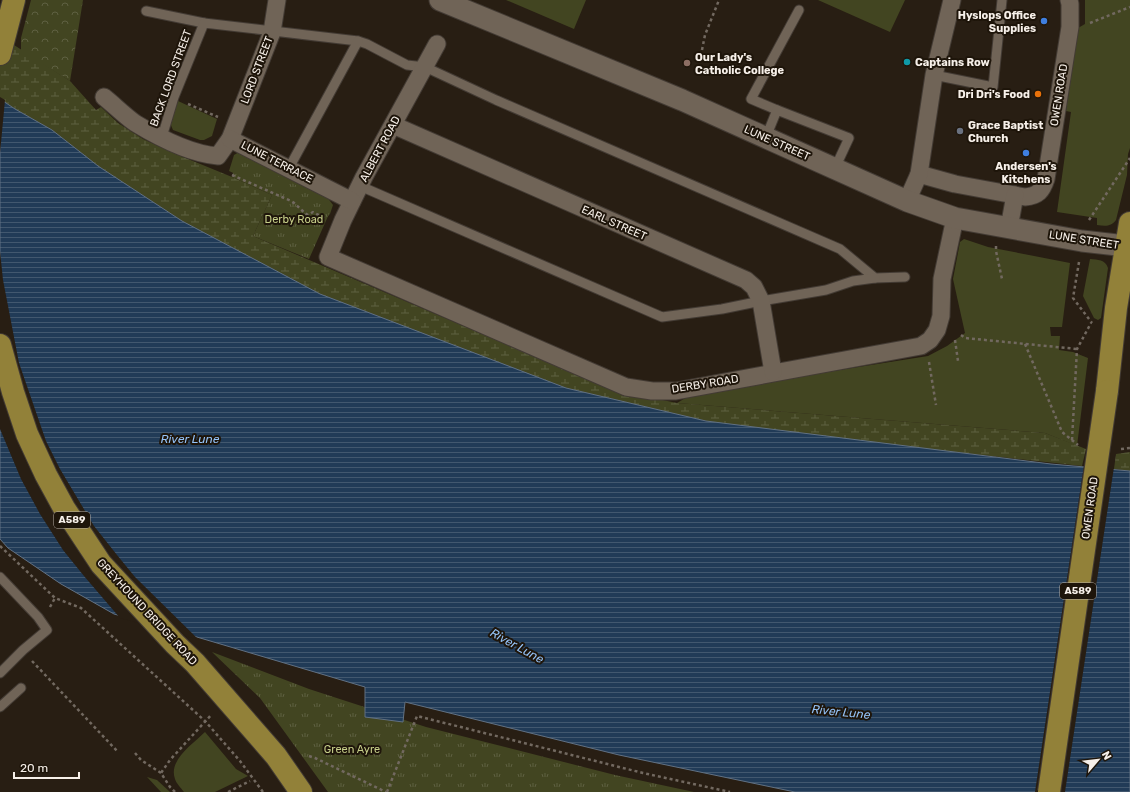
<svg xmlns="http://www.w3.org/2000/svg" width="1130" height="792" viewBox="0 0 1130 792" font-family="Rubik,sans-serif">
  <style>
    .green { fill: #424521 }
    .forest { fill: url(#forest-crowns) }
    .wetland { fill: url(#wetland-marsh) }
    .park { fill: url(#park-tufts) }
    .water { fill: url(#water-rules); stroke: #617183 }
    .pier { fill: #281e13 }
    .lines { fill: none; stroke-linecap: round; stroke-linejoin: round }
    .service-casing { stroke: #433b34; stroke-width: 11 }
    .minor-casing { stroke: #433b34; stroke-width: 19 }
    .tertiary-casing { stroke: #433b34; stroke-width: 23 }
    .primary-casing { stroke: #433b34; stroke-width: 24 }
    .path { stroke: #726960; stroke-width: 2.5; stroke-dasharray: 3 3; stroke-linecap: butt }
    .service { stroke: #706457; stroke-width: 9 }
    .minor { stroke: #706457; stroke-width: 17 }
    .tertiary { stroke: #706457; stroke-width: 21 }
    .primary { stroke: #928139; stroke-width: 22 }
    .primary-bridge-casing { stroke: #433b34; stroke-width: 24; stroke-linecap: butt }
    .primary-bridge { stroke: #928139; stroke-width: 22 }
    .shop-dot { fill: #3f7fe0; stroke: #1e150a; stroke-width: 1.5 }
    .culture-dot { fill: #0f9aa8; stroke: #1e150a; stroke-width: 1.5 }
    .education-dot { fill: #8d6e63; stroke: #1e150a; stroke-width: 1.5 }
    .food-dot { fill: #e8710a; stroke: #1e150a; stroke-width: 1.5 }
    .worship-dot { fill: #6b7280; stroke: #1e150a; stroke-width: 1.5 }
    .labels { text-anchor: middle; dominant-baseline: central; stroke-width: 4; stroke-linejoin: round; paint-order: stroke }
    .shield { fill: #1e150a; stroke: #b6aea6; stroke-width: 1 }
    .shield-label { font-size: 10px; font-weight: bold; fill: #f7f0e9 }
    .poi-label { font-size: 11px; font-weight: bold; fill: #f7f0e9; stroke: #1e150a; text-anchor: start }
    .street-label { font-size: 11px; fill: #f7f0e9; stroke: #1e150a }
    .park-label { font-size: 11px; fill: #c7cf8a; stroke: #1e150a }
    .water-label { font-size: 12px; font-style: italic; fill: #95c3f8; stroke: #1e150a }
  </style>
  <defs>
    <pattern id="forest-crowns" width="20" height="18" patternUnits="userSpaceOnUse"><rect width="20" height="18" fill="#424521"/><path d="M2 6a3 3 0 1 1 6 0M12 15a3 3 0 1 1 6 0" fill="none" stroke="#5e6041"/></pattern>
    <pattern id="wetland-marsh" width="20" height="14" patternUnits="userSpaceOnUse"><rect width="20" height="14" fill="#424521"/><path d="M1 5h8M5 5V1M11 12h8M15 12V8" fill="none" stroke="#5e6041"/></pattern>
    <pattern id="park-tufts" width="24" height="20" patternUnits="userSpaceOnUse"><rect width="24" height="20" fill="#424521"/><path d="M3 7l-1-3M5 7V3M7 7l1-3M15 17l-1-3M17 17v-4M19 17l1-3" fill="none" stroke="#5e6041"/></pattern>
    <pattern id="water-rules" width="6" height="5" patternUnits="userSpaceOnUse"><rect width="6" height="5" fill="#213b57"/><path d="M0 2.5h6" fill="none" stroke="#42586f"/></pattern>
  </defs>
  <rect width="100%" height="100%" fill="#281e13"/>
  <!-- green -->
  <g class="green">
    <path d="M506,0H586L574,29Z"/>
    <path d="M818,0H905L890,32Z"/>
    <path d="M1085,0H1130V148L1128,154L1127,175L1116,220C1111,227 1105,226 1097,225V218L1057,212L1071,112L1066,111L1078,28L1085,24Z"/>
    <path d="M178,101L217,119L212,136L204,140H200L173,130L170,123Z"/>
    <path d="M239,152L327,197L333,205L330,214L327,217L229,171L234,155Z"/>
    <path d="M964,239L988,247L1070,263L1062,327H1050L1051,336H1060L1059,350L1073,352L1088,358L1077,446L1045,433L677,403L694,393L928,356L947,346L965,333L953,279L960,242Z"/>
    <path d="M1090,259C1098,260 1105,259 1108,268L1101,318L1098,320L1094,318L1083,296Z"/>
    <path d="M205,732L236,769L248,776L215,792H184C181,788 176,783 175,779C168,760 193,744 205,732Z"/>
    <path d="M147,777L157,780L170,792H161Z"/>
  </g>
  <!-- forest -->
  <path class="forest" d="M31,0H83L70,81L21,51V38Z"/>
  <!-- wetland -->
  <g class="wetland">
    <path d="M0,36L70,81L96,110L101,107L118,123L143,139L171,152L232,177L272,195L253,236L494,339L633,394L677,403L1045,433L1086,449L1082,466L872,443L706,421L566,388L319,294L182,221L98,166L52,130L15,109L0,99Z"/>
    <path d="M1130,452V471L1114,469L1116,454Z"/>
  </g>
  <!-- park -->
  <g class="park">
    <path d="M244,161L250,162L321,198L328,204L329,214L309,259L253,236L272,195L232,177L236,164Z"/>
    <path d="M212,652L309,689L426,727L615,775L694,792H328L260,698Z"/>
  </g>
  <!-- water -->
  <path class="water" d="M0,99L15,109L52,130L98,166L182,221L320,294L566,388L706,421L1051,464L1130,471V792H795L619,755L405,702L403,722L365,717V687L180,632L114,614L61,584L8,548L0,539Z"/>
  <!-- pier -->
  <g class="pier">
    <path d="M0,97L5,100L0,153Z"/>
    <path d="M0,251L3,280L19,363L46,441L60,469L94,526L117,555L135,577L199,640L120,618L84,576L63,550L40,514L21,479L0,429Z"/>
    <path d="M1084,465L1114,467L1065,792H1035Z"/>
  </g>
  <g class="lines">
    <!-- service casing -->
    <g class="service-casing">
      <g id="service">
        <path d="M146,11L204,23"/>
        <path d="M934,75L993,87L1002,0"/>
        <path d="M777,110L751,99L799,10"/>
        <path d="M162,137L174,97L204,23L358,41L367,44L407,65L425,67L496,100L840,249L875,278L905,277"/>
        <path d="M766,137L777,110L849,138L835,168"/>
        <path d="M289,168L358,41"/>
        <path d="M360,186L662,317L722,309L761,301L826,290L853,281L875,278"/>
        <path d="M0,577L38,617L47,630L23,650L0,673"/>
        <path d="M0,707L21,688"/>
      </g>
    </g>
    <!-- minor casing -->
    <g class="minor-casing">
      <g id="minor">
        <path d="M437,44L364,177L343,220L328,257L626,387L652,391H676L921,346L930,340L937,330L941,316L942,279L955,218"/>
        <path d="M104,97C114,105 124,115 135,123C158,137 191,154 218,156L230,139L272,32L277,0"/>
        <path d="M393,125L746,280L754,287L761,301L773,372"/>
        <path d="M230,139L352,201"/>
        <path d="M919,174L955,184L1025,197C1038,196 1042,191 1046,179L1070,27V4L1069,0"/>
        <path d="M907,201L919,174L934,75L952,0"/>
        <path d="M1009,228L1015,195"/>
      </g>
    </g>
    <!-- tertiary casing -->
    <g class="tertiary-casing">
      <path id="tertiary" d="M440,0L682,100L907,201L955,218L1082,241L1126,246"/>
    </g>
    <!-- primary casing -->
    <g class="primary-casing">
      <g id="primary">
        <path d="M0,54L14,0"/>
        <path d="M0,345L13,392L27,434L46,475L64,508L101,564L175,644L195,663L276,756L301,792"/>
        <path d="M1107,391L1116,308L1130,223"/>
      </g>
    </g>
    <!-- path -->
    <g class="path">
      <path d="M1090,23L1130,7"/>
      <path d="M702,50L705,35L719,0"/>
      <path d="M188,104L218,117"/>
      <path d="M232,175L291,201C298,205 301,211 308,215L313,212L324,218"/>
      <path d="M1089,220L1130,158"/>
      <path d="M996,246V251L1002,279"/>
      <path d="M1079,262L1073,298L1092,323"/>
      <path d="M961,335L965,338L1077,349"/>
      <path d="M955,340L958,361"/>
      <path d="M1025,344L1062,432L1078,445"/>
      <path d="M929,362L936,405"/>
      <path d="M1072,440L1077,349L1091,323"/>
      <path d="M1121,449L1130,448"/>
      <path d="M0,546L55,598L81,608L205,721L240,761L263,792"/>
      <path d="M50,607L55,598"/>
      <path d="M32,661L118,752"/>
      <path d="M135,753L141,760L161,773"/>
      <path d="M309,756L315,758L386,792"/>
      <path d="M175,792L170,787L161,773L170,760L212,714"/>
      <path d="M228,792L250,781"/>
      <path d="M387,792L417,716L643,773L730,792"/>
    </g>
    <!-- service -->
    <use href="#service" class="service"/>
    <!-- minor -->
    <use href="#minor" class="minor"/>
    <!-- tertiary -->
    <use href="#tertiary" class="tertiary"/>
    <!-- primary -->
    <use href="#primary" class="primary"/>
    <!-- primary-bridge casing -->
    <g class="primary-bridge-casing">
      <path id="primary-bridge" d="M1049,792L1107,391"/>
    </g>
    <!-- primary-bridge -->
    <use href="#primary-bridge" class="primary-bridge"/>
  </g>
  <!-- markers -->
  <g class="shop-dot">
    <circle cx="1044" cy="21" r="4"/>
    <circle cx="1026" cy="153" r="4"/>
  </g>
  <circle class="culture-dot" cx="907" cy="62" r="4"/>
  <circle class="education-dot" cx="687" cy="63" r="4"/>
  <circle class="food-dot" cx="1038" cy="94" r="4"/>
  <circle class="worship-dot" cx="960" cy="131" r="4"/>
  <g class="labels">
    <!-- shield labels -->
    <g class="shield">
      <rect x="54" y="512" width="36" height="16" rx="3"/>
      <rect x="1060" y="583" width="36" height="16" rx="3"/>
    </g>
    <g class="shield-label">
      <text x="72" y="520">A589</text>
      <text x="1078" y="591">A589</text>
    </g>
    <!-- poi labels -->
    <g class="poi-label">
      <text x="1036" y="15" text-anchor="end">Hyslops Office<tspan x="1036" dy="13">Supplies</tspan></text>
      <text x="695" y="57">Our Lady's<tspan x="695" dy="13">Catholic College</tspan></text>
      <text x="915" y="62">Captains Row</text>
      <text x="1030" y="94" text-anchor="end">Dri Dri's Food</text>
      <text x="968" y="125">Grace Baptist<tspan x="968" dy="13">Church</tspan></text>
      <text x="1026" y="166" text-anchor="middle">Andersen's<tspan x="1026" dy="13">Kitchens</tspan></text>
    </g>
    <!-- street labels -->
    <g class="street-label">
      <text transform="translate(257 70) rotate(-69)">LORD STREET</text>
      <text transform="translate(171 78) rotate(-70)">BACK LORD STREET</text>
      <text transform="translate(1059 95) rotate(-81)">OWEN ROAD</text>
      <text transform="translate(777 143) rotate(24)">LUNE STREET</text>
      <text transform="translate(380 149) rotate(-62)">ALBERT ROAD</text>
      <text transform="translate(277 162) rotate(27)">LUNE TERRACE</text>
      <text transform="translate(614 223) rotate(24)">EARL STREET</text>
      <text transform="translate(1084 240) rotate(9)">LUNE STREET</text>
      <text transform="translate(705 384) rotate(-9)">DERBY ROAD</text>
      <text transform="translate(1090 508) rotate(-82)">OWEN ROAD</text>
      <text transform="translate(147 612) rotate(47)">GREYHOUND BRIDGE ROAD</text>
    </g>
    <!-- park labels -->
    <g class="park-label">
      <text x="294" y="219">Derby Road</text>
      <text x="352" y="749">Green Ayre</text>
    </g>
    <!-- water labels -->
    <g class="water-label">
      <text x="190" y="439">River Lune</text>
      <text transform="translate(517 646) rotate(29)">River Lune</text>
      <text transform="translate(841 712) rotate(6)">River Lune</text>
    </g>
  </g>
  <!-- north arrow -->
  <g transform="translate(1098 760) rotate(62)" stroke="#1e150a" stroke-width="3" paint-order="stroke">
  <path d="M0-3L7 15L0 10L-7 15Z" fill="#f7f0e9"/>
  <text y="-6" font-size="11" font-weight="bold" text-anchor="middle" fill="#f7f0e9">N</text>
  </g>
  <!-- scale -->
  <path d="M14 772v6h65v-6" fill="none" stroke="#f7f0e9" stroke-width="2"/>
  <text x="20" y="772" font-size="12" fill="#f7f0e9" stroke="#1e150a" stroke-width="3" paint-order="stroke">20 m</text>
</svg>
